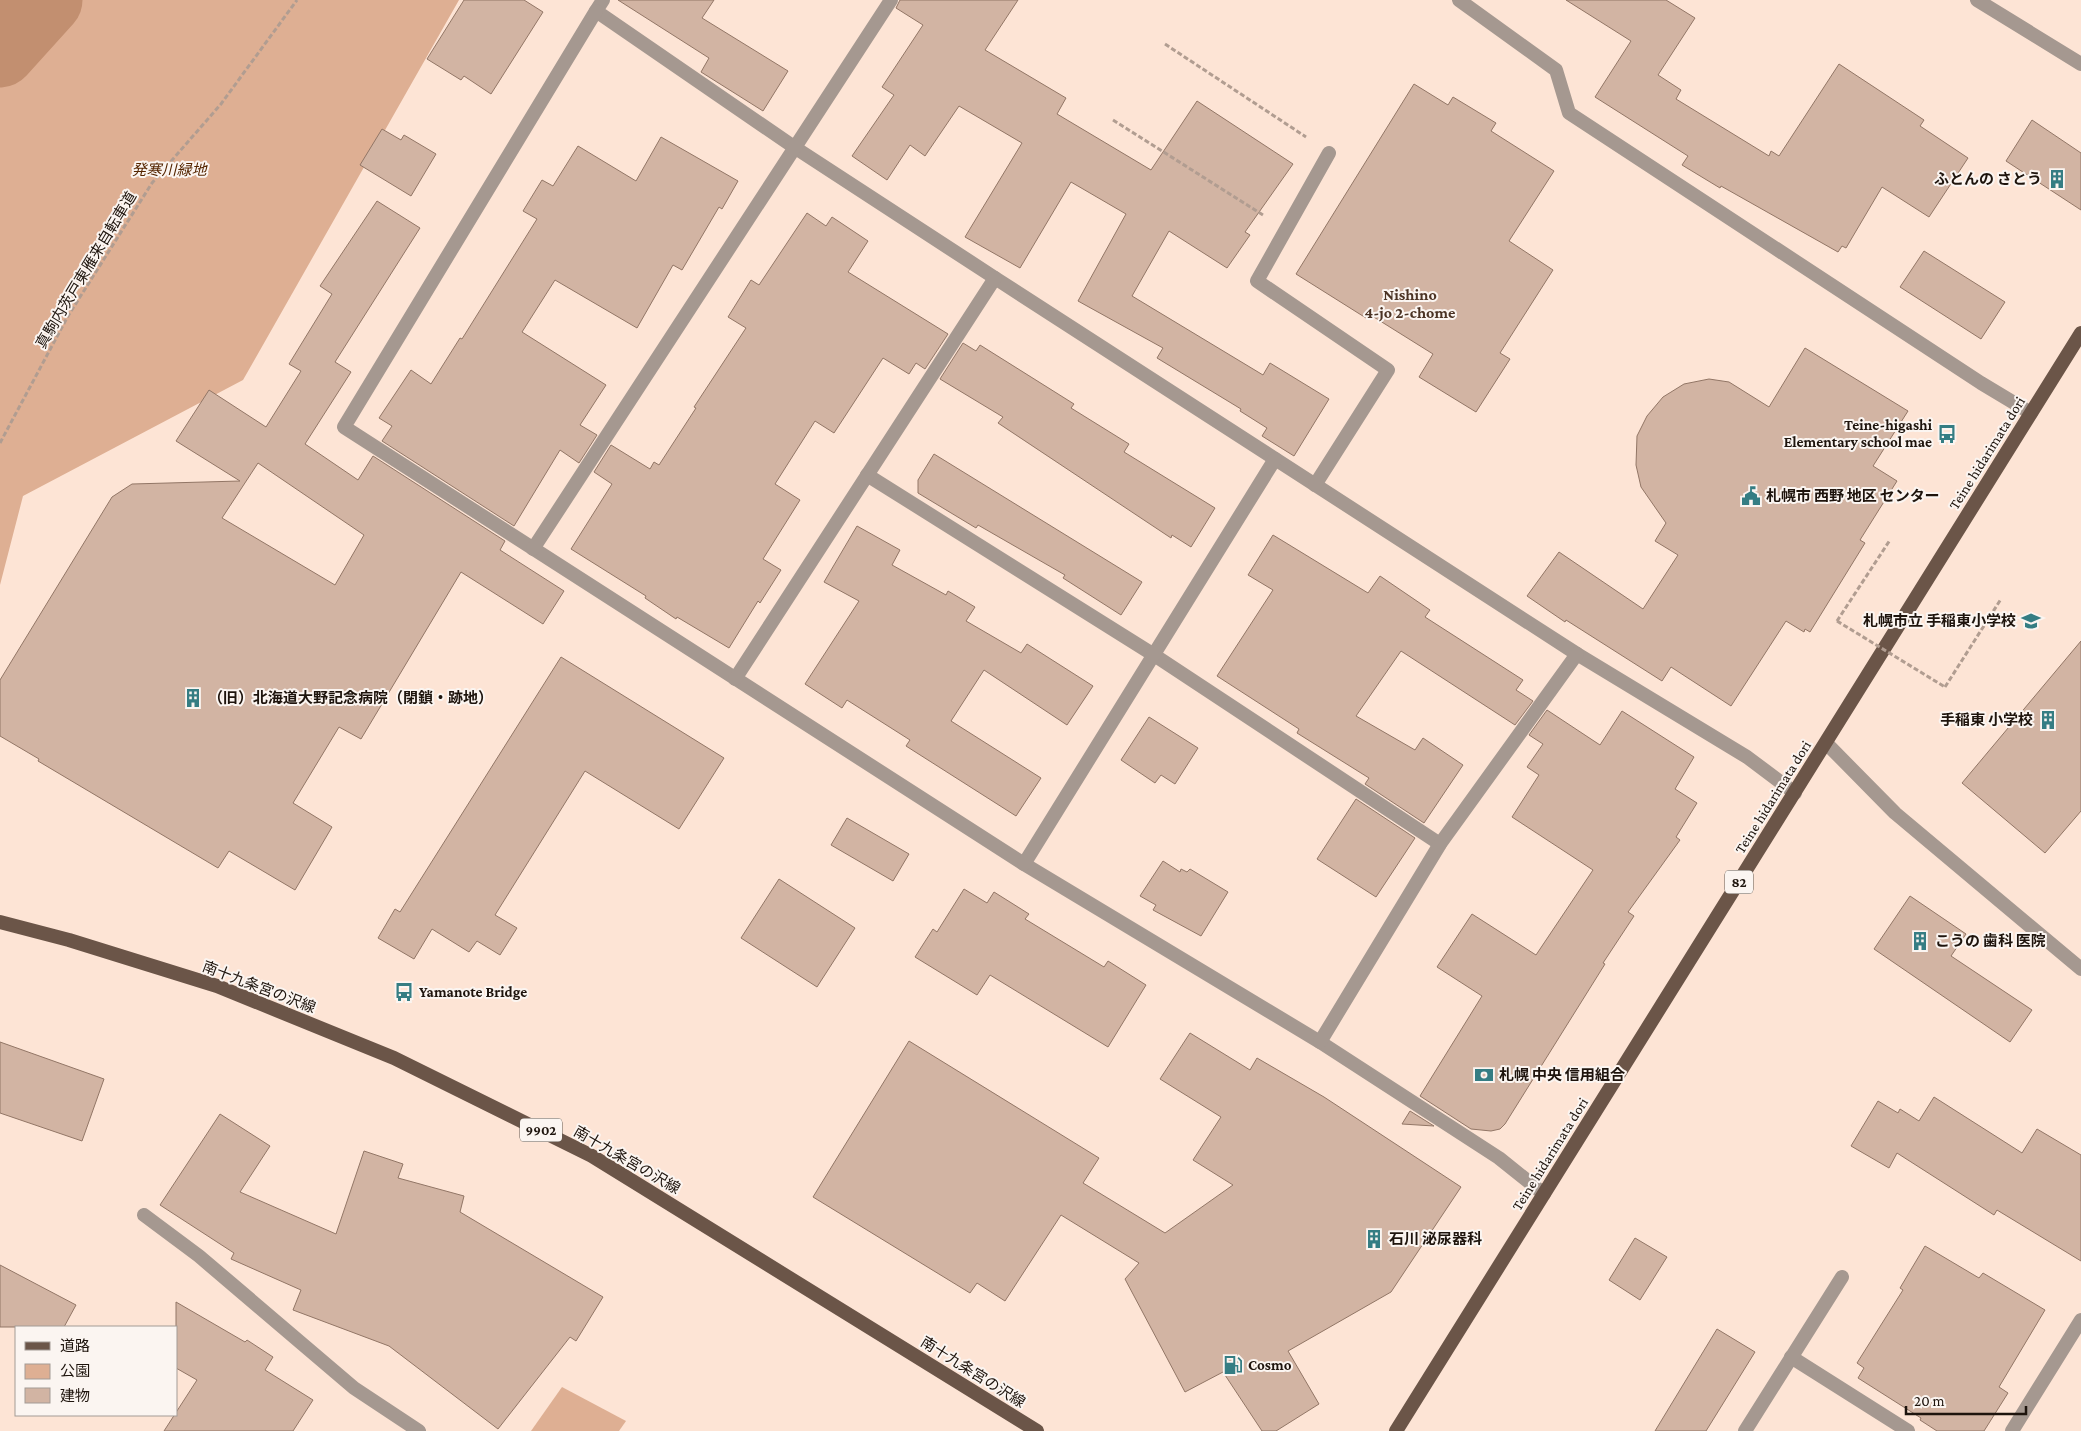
<svg xmlns="http://www.w3.org/2000/svg" width="2081" height="1431" viewBox="0 0 2081 1431" font-family="'Crimson Pro','Noto Sans JP',serif">
  <style>
    .green { fill: #deaf93 }
    .lines { fill: none; stroke-linecap: round; stroke-linejoin: round }
    .river { stroke: #c28f70; stroke-width: 71 }
    .building { fill: #d2b4a3; stroke: #927666; fill-rule: evenodd }
    .path { stroke: #b19d91; stroke-width: 3; stroke-dasharray: 5 2.5; stroke-linecap: butt }
    .minor { stroke: #a59890; stroke-width: 14 }
    .primary { stroke: #6b5548; stroke-width: 14 }
    .path-bridge { stroke: #b19d91; stroke-width: 3; stroke-dasharray: 5 2.5; stroke-linecap: butt }
    .labels { text-anchor: middle; dominant-baseline: central; stroke-width: 4; stroke-linejoin: round; paint-order: stroke }
    .shield { fill: #fbf5f1; stroke: #605851; stroke-width: 1 }
    .shield-label { font-size: 14px; font-weight: bold; fill: #1e140d }
    .park-label { font-size: 15px; font-style: italic; fill: #552500; stroke: #fbf5f1 }
    .poi-label { font-size: 15px; font-weight: bold; fill: #1e140d; stroke: #fbf5f1; text-anchor: start }
    .street-label { font-size: 15px; fill: #1e140d; stroke: #fbf5f1 }
    .neighbourhood-label { font-size: 16px; font-weight: bold; fill: #4b3324; stroke: #fbf5f1 }
  </style>
  <rect width="100%" height="100%" fill="#fde4d5"/>
  <!-- green -->
  <g class="green">
    <path d="M0,0H459L243,380L23,496L0,585Z"/>
    <path d="M562,1387L626,1421L619,1431H531Z"/>
  </g>
  <g class="lines">
    <!-- river -->
    <path class="river" d="M0,52L47,0"/>
  </g>
  <!-- building -->
  <g class="building">
    <path d="M464,0H524L543,12L491,94L464,76L461,80L427,59Z"/>
    <path d="M618,0H714L702,18L788,71L763,111L701,72L709,58Z"/>
    <path d="M900,0H1018L985,50L1066,98L1057,114L1151,170L1197,101L1293,164L1245,232L1250,235L1227,268L1169,231L1132,296L1263,375L1270,363L1329,399L1294,456L1262,436L1267,428L1240,411L1241,409L1157,358L1163,348L1078,301L1126,214L1071,182L1020,268L965,237L1022,143L959,106L925,156L910,145L887,180L852,156L894,95L882,87L923,25L896,8Z"/>
    <path d="M1566,0H1666L1695,18L1658,75L1681,90L1676,99L1769,156L1771,151L1779,156L1839,64L1924,120L1920,126L1968,158L1929,217L1882,187L1846,248L1842,246L1838,252L1721,186L1720,188L1682,165L1688,156L1595,97L1631,41Z"/>
    <path d="M1414,84L1448,105L1453,97L1496,123L1491,131L1554,171L1509,241L1553,270L1500,353L1510,359L1476,412L1419,377L1433,354L1369,314L1366,318L1296,274Z"/>
    <path d="M2032,120L2081,153V210L2006,161Z"/>
    <path d="M382,129L401,140L404,135L436,154L411,196L360,165Z"/>
    <path d="M661,137L738,181L722,209L719,207L682,270L673,265L637,328L555,280L522,332L606,385L580,425L597,435L579,463L560,450L514,526L382,441L392,426L379,418L411,370L431,384L460,338L462,339L537,219L523,211L542,180L553,186L578,146L636,181Z"/>
    <path d="M377,201L420,228L335,362L351,372L305,444L358,480L373,456L505,541L500,550L564,591L543,624L461,572L361,739L339,727L293,803L332,827L295,890L229,851L218,868L38,761L39,759L0,736V680L112,497L132,484L240,481L176,441L209,390L266,427L301,371L289,364L332,294L320,286ZM258,463L364,535L335,585L222,518Z"/>
    <path d="M807,213L826,226L832,217L868,241L848,272L948,334L925,369L916,363L909,374L883,358L834,433L815,421L775,484L800,500L763,559L781,570L760,603L758,601L729,648L677,617L676,619L645,598L646,596L571,549L612,484L594,472L611,445L650,469L654,462L659,465L696,408L694,407L746,328L728,317L751,280L759,285Z"/>
    <path d="M1924,251L2005,302L1981,339L1900,287Z"/>
    <path d="M963,343L976,351L980,345L1074,404L1071,408L1129,444L1124,452L1215,508L1191,547L1172,535L1171,538L998,423L1003,417L940,379Z"/>
    <path d="M1805,348L1908,411L1873,466L1897,481L1860,540L1865,543L1810,632L1805,629L1804,632L1786,621L1731,706L1671,667L1662,681L1566,620L1565,622L1527,596L1559,552L1643,609L1678,555L1655,541L1666,523L1641,487L1636,465L1637,436L1647,416L1663,397L1684,384L1709,379L1729,382L1769,407Z"/>
    <path d="M934,454L1142,582L1121,615L1063,578L1065,575L978,525L976,528L918,493V480Z"/>
    <path d="M857,526L900,550L892,565L946,595L948,591L975,607L966,621L1021,653L1027,644L1093,686L1067,725L984,670L951,721L1041,778L1016,816L906,746L910,740L847,700L842,708L805,684L859,601L824,582Z"/>
    <path d="M1273,535L1368,593L1380,576L1430,610L1425,617L1523,680L1516,690L1533,701L1515,725L1401,651L1356,716L1415,750L1423,738L1463,765L1424,823L1365,784L1369,778L1297,733L1299,729L1217,676L1273,590L1248,575Z"/>
    <path d="M2081,641V811L2045,853L1962,783Z"/>
    <path d="M561,657L724,758L679,829L585,771L495,915L517,928L500,955L477,941L469,952L432,929L414,959L378,938L395,909L400,912Z"/>
    <path d="M1547,710L1600,745L1622,711L1694,757L1675,789L1697,803L1676,837L1680,840L1628,912L1634,916L1603,963L1605,964L1505,1124L1500,1129L1491,1131L1471,1129L1420,1096L1482,996L1437,967L1472,914L1536,955L1593,870L1512,817L1539,775L1527,767L1543,744L1529,735Z"/>
    <path d="M1149,717L1198,748L1175,784L1161,775L1155,783L1121,760Z"/>
    <path d="M1356,799L1415,838L1376,897L1317,859Z"/>
    <path d="M847,818L909,854L893,881L831,845Z"/>
    <path d="M1163,861L1180,872L1181,869L1187,872L1190,869L1228,892L1201,936L1153,910L1156,905L1140,896Z"/>
    <path d="M779,879L855,928L817,987L741,938Z"/>
    <path d="M964,889L987,903L994,892L1029,914L1025,919L1104,967L1108,961L1146,985L1108,1047L990,975L977,995L915,957L933,929L937,932Z"/>
    <path d="M1910,896L1966,934L1951,956L2032,1010L2010,1042L1874,949Z"/>
    <path d="M1190,1033L1250,1070L1257,1058L1324,1097L1461,1187L1391,1292L1288,1351L1319,1404L1276,1431H1262L1223,1372L1185,1392L1125,1279L1139,1263L1061,1215L1005,1301L977,1283L970,1293L813,1197L909,1041L1099,1158L1083,1183L1165,1233L1233,1185L1193,1160L1221,1117L1160,1079Z"/>
    <path d="M0,1042L104,1079L82,1141L0,1113Z"/>
    <path d="M1934,1097L2022,1153L2037,1129L2081,1155V1261L1997,1210L1994,1215L1897,1153L1889,1168L1851,1146L1878,1101L1898,1113L1900,1109L1919,1121Z"/>
    <path d="M1410,1111L1434,1126L1402,1124Z"/>
    <path d="M220,1114L270,1146L240,1192L336,1234L364,1151L403,1164L398,1178L464,1196L460,1212L603,1297L576,1341L570,1337L498,1429L389,1346L293,1310L301,1290L231,1259L234,1253L160,1205Z"/>
    <path d="M1635,1238L1667,1257L1640,1300L1609,1280Z"/>
    <path d="M1925,1246L1979,1278L1983,1273L2045,1310L1999,1387L2008,1393L1984,1431H1937L1920,1420L1921,1418L1858,1378L1864,1368L1857,1363L1903,1290L1900,1288Z"/>
    <path d="M0,1265L76,1305L64,1327H0Z"/>
    <path d="M176,1302L245,1342L247,1340L273,1357L265,1370L313,1400L293,1431H164L197,1380L176,1368Z"/>
    <path d="M1717,1329L1755,1352L1706,1431H1655Z"/>
  </g>
  <g class="lines">
    <!-- path -->
    <g class="path">
      <path d="M1165,44L1306,137"/>
      <path d="M1113,120L1263,215"/>
      <path d="M0,443L68,316L152,183L221,104L297,0"/>
      <path d="M1837,621L1890,540"/>
      <path d="M1945,687L2001,599"/>
    </g>
    <!-- minor -->
    <g class="minor">
      <path d="M603,0L596,11L794,147L995,278L1577,654L1747,757L1795,793"/>
      <path d="M1459,0L1556,70L1569,113L1981,383L2031,413"/>
      <path d="M1977,0L2081,64"/>
      <path d="M596,11L344,427L1024,864L1320,1042L1499,1158L1544,1194"/>
      <path d="M867,475L1154,655L1440,844"/>
      <path d="M1315,485L1388,370L1257,281L1329,153"/>
      <path d="M533,549L891,0"/>
      <path d="M735,679L995,278"/>
      <path d="M1826,743L1895,813L2081,969"/>
      <path d="M1024,864L1275,459"/>
      <path d="M1320,1042L1440,844L1577,654"/>
      <path d="M144,1215L199,1256L354,1388L419,1431"/>
      <path d="M1791,1357L1908,1431"/>
      <path d="M1745,1431L1842,1277"/>
      <path d="M2012,1431L2081,1320"/>
    </g>
    <!-- primary -->
    <g class="primary">
      <path d="M0,922L69,940L217,986L394,1058L592,1156L1037,1431"/>
      <path d="M1396,1431L2081,333"/>
    </g>
    <!-- path-bridge -->
    <path class="path-bridge" d="M1837,621L1945,687"/>
  </g>
  <!-- icons -->
  <defs>
    <g id="building-bare" transform="scale(1.5)"><path d="M-4-6H4V6H1V3H-1V6H-4ZM-2.5-4.3h1.7v1.8h-1.7ZM.8-4.3h1.7v1.8H.8ZM-2.5-1h1.7V.8h-1.7ZM.8-1h1.7V.8H.8Z" fill="#357d83" stroke="#fbf5f1" stroke-width="2.5" paint-order="stroke"/></g>
    <g id="bus-bare" transform="scale(1.5)"><path d="M-5-6H5V4H4V6H2V4H-2V6H-4V4H-5ZM-3.5-4V0h7V-4ZM-3.5 1.2v1.5H-2V1.2ZM2 1.2v1.5H3.5V1.2Z" fill="#357d83" stroke="#fbf5f1" stroke-width="2.5" paint-order="stroke"/></g>
    <g id="civic-bare" transform="scale(1.5)"><path d="M-.6-6.5H3V-4.5H.6V-3L4-1V1h2V6H-6V1h2V-1L-.6-3ZM-1.2 2.5V6h2.4V2.5Z" fill="#357d83" stroke="#fbf5f1" stroke-width="2.5" paint-order="stroke"/></g>
    <g id="school-bare" transform="scale(1.5)"><path d="M0-5L7-2L0 1L-7-2ZM-4 1L0 2.5L4 1V4Q0 6-4 4Z" fill="#357d83" stroke="#fbf5f1" stroke-width="2.5" paint-order="stroke"/></g>
    <g id="bank-bare" transform="scale(1.5)"><path d="M-6-4H6V4H-6ZM0-2.3a2.3 2.3 0 1 0 0 4.6a2.3 2.3 0 1 0 0-4.6Z" fill="#357d83" stroke="#fbf5f1" stroke-width="2.5" paint-order="stroke"/></g>
    <g id="fuel-bare" transform="scale(1.5)"><path d="M-5.5-6h7V0h2V4h1.3V-2.5L3-4.5l.8-.8L6-3V5H2.5V1h-1V6h-7ZM-4.2-4.7v3.2H.2V-4.7Z" fill="#357d83" stroke="#fbf5f1" stroke-width="2.5" paint-order="stroke"/></g>
  </defs>
  <g fill-rule="evenodd">
    <use href="#building-bare" x="2057" y="179"/>
    <use href="#bus-bare" x="1947" y="434"/>
    <use href="#civic-bare" x="1751" y="496"/>
    <use href="#school-bare" x="2031" y="621"/>
    <use href="#building-bare" x="193" y="698"/>
    <use href="#building-bare" x="2048" y="720"/>
    <use href="#building-bare" x="1920" y="941"/>
    <use href="#bus-bare" x="404" y="992"/>
    <use href="#bank-bare" x="1484" y="1075"/>
    <use href="#building-bare" x="1374" y="1239"/>
    <use href="#fuel-bare" x="1233" y="1365"/>
  </g>
  <g class="labels">
    <!-- shield labels -->
    <g class="shield">
      <rect x="1725" y="870.5" width="28" height="23" rx="4"/>
      <rect x="520" y="1118.5" width="42" height="23" rx="4"/>
    </g>
    <g class="shield-label">
      <text x="1739" y="882">82</text>
      <text x="541" y="1130">9902</text>
    </g>
    <!-- park labels -->
    <g class="park-label">
      <text x="169" y="170">発寒川緑地</text>
    </g>
    <!-- poi labels -->
    <g class="poi-label">
      <text x="2042" y="179" text-anchor="end">ふとんの さとう</text>
      <text x="1932" y="425" text-anchor="end">Teine-higashi<tspan x="1932" dy="17">Elementary school mae</tspan></text>
      <text x="1766" y="496">札幌市 西野 地区 センター</text>
      <text x="2016" y="621" text-anchor="end">札幌市立 手稲東小学校</text>
      <text x="208" y="698">（旧）北海道大野記念病院（閉鎖・跡地）</text>
      <text x="2033" y="720" text-anchor="end">手稲東 小学校</text>
      <text x="1935" y="941">こうの 歯科 医院</text>
      <text x="419" y="992">Yamanote Bridge</text>
      <text x="1499" y="1075">札幌 中央 信用組合</text>
      <text x="1389" y="1239">石川 泌尿器科</text>
      <text x="1248" y="1365">Cosmo</text>
    </g>
    <!-- street labels -->
    <g class="street-label">
      <text transform="translate(86 270) rotate(-59)">真駒内茨戸東雁来自転車道</text>
      <text transform="translate(1987 453) rotate(-58)">Teine hidarimata dori</text>
      <text transform="translate(1773 797) rotate(-58)">Teine hidarimata dori</text>
      <text transform="translate(259 987) rotate(21)">南十九条宮の沢線</text>
      <text transform="translate(1550 1154) rotate(-58)">Teine hidarimata dori</text>
      <text transform="translate(627 1160) rotate(30)">南十九条宮の沢線</text>
      <text transform="translate(973 1372) rotate(32)">南十九条宮の沢線</text>
    </g>
    <!-- neighbourhood labels -->
    <g class="neighbourhood-label">
      <text x="1410" y="294">Nishino<tspan x="1410" dy="18">4-jo 2-chome</tspan></text>
    </g>
  </g>
  <!-- legend -->
  <rect x="15" y="1326" width="162" height="90" fill="#fbf5f1" stroke="#a39b96"/>
  <rect x="25" y="1342" width="25" height="8" fill="#6b5548" stroke="#a39b96"/>
  <text x="60" y="1351" font-size="15" fill="#1e140d">道路</text>
  <rect x="25" y="1364" width="25" height="15" fill="#deaf93" stroke="#a39b96"/>
  <text x="60" y="1376" font-size="15" fill="#1e140d">公園</text>
  <rect x="25" y="1388" width="25" height="15" fill="#d2b4a3" stroke="#a39b96"/>
  <text x="60" y="1401" font-size="15" fill="#1e140d">建物</text>
  <!-- scale -->
  <path d="M1906 1406v8h120v-8" fill="none" stroke="#1e140d" stroke-width="2.5"/>
  <text x="1914" y="1406" font-size="15" fill="#1e140d" stroke="#fbf5f1" stroke-width="4" paint-order="stroke">20 m</text>
</svg>
